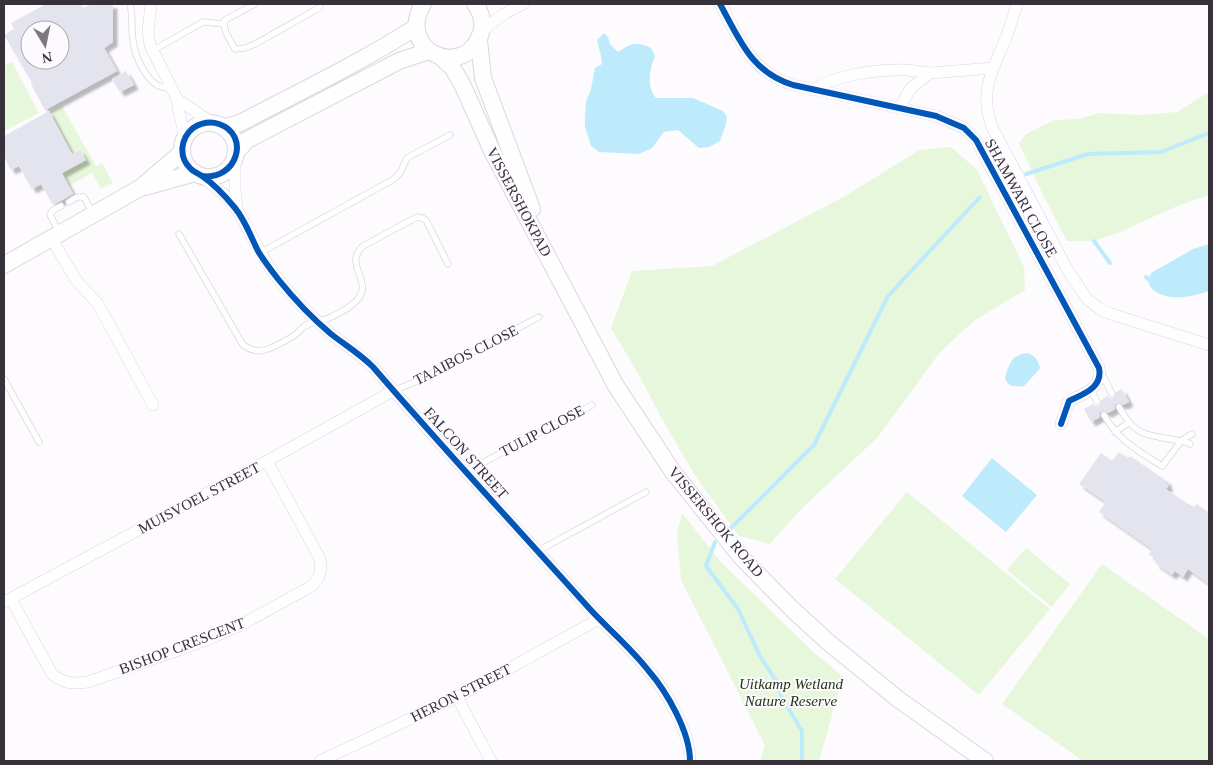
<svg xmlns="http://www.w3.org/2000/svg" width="1213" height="765" viewBox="0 0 1213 765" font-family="'Times New Roman',serif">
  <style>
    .green { fill: #e7f7dc }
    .water { fill: #bdebfb }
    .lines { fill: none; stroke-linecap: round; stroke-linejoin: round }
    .stream { stroke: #bdebfb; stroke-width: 4 }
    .building { fill: #e4e4ef; fill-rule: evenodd; filter: url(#shadow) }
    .lane-casing { stroke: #dbd7dd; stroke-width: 7 }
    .street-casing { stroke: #dbd7dd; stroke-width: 12 }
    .secondary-casing { stroke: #dbd7dd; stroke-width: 18 }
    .lane { stroke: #fffeff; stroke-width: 5.5 }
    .street { stroke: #fffeff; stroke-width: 11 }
    .secondary { stroke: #fffeff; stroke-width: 16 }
    .cycleway-casing { stroke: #fdfaff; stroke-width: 9 }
    .cycleway { stroke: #0057b8; stroke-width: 6 }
    .labels { text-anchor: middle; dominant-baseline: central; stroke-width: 4; stroke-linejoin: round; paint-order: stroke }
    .street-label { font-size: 15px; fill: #37323a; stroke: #fdfaff }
    .park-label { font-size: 15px; font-style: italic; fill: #233513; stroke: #fdfaff }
  </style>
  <defs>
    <filter id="shadow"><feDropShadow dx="4.5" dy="4.5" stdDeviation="1" flood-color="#0004"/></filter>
  </defs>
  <rect width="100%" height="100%" fill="#fdfbfe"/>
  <!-- green -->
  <g class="green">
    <path d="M12,62L39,113L4,131V66Z"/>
    <path d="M1209,92V195L1175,207L1118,233L1094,241H1067L1043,195L1019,143L1026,134L1054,120L1078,119L1100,113L1140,115L1177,112Z"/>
    <path d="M62,106L96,166L102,163L113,183L101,189L92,173L69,186L61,172L86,160L80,150L66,157C64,137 61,129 45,115Z"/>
    <path d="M951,147L977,170L1024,267L1025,290L975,320L940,352L878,437L799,511L770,544L739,536L696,477L662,419L640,377L611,328L632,271L712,266L849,194L919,150Z"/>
    <path d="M907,492L1050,609L979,695L835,579Z"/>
    <path d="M682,513L721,562L811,650L843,677L819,761H760L765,745L681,580L677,534Z"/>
    <path d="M1026,548L1070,584L1052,607L1007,570Z"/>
    <path d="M1102,564L1209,639V761H1083L1002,704Z"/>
  </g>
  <!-- water -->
  <g class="water">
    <path d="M604,33L608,37L610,44L618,52C633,43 634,41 651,48L655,56C650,69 646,86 656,98H693L723,111L727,117L726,124L720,141L709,147L699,148L678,130L664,132L652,148L639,154L599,152L591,146L585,127V118L586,102L591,89L595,68L602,64L601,56L597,40Z"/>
    <path d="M1209,244V291C1191,297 1167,303 1151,288L1148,281L1151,273L1193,249Z"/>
    <path d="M1027,353C1035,355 1038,360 1040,368C1038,371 1027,383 1024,386C1017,387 1007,387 1005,378C1009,365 1011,355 1027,353Z"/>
    <path d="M992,458L1037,495L1006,532L962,496Z"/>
  </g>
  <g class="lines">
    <!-- stream -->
    <g class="stream">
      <path d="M1026,174L1088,154L1161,152L1209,133"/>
      <path d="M1094,241L1110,263"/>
      <path d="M1146,277L1148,279"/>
      <path d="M731,528L814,445L888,296L980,197"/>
      <path d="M715,542L706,566L738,609L760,656L780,687L781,696L802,731V761"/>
    </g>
  </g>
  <!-- building -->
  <g class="building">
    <path d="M46,4H81L83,8L91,4H113V42L104,48L117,71L45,110L31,84L32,83L4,35L14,29L11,23ZM30,30H60V60H30Z"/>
    <path d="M126,71L134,85L120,92L112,79Z"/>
    <path d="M49,111L72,154L80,150L86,160L62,173L73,194L53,205L41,184L32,189L19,166L11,170L4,157V136Z"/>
    <path d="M1122,389L1129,402L1123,405L1117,403L1115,405V409L1108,413L1102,411L1100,413V417L1091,422L1084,409L1093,404L1096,407L1100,406L1101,400L1108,396L1111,399L1114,398L1116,392Z"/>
    <path d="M1119,452L1128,458L1130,456L1168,482L1166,484L1169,485L1166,489L1185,502L1194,507L1197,504L1209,513V584L1188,569L1183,577L1175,571L1172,575L1155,563L1157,560L1149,554L1152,549L1099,512L1106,502L1079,484L1101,453L1112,461Z"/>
  </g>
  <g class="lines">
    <!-- lane casing -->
    <g class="lane-casing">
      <g id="lane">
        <path d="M130,4C132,12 132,19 132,27C132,46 138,65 150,79C156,86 162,89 171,87"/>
        <path d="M255,4L225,20C222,31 230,39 235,49L245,48L255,44L319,8L321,4"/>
        <path d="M152,51L203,22L224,24"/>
        <path d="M69,202L77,197H84L92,212"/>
        <path d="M59,232L50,215L52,211L61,206"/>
        <path d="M179,234L243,345C249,349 257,352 264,350C274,348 287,340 295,335C300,332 302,326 307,325C314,321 322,321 329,318C338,314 355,305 360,296C370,279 344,264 363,246L417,217L422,218L426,220L448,264"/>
        <path d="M260,253L394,179L400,173L407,158L450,135"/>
        <path d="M1101,372L1112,394"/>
        <path d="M4,379L39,442"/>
        <path d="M1091,390L1097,402"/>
        <path d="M393,391L417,381L539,317"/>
        <path d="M1119,407C1129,425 1137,434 1159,437C1170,440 1180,439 1190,444"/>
        <path d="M1104,415C1118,440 1138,451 1162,466L1182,440L1192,434"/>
        <path d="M1115,432L1128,423"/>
        <path d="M467,471L592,405"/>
        <path d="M538,551L646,492"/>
      </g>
    </g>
    <!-- street casing -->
    <g class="street-casing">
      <g id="street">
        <path d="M151,4L148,31L150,45L177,99L179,112L185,138"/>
        <path d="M720,4C740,40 751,72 793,85L936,116L964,128L976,140L1099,368C1103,388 1083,394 1069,401L1061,424"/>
        <path d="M1017,4C1013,17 1009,31 1003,45C990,75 980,93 992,127L1067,269L1087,299L1100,309L1108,313L1209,345"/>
        <path d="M482,30L504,14L523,4"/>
        <path d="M813,90C833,76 873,70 898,70C908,69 919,72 930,73"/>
        <path d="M177,99L211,122"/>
        <path d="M899,108L911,88L930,73L993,68"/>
        <path d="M235,159V190L237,209"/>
        <path d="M202,176C214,187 229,197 237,210C252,234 260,256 278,279C294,299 312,317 331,334C345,345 360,354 373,367C443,448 516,527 588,607C607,628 630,647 648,670C667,692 690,732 690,761"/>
        <path d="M51,238L76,280L98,304L153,405"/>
        <path d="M11,599L52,674C65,684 71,684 88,682L209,639L241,625L310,587C320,579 322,572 320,559L267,461"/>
        <path d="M4,602L267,461L393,391"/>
        <path d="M457,697L491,761"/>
        <path d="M320,761L457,697L599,619"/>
      </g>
    </g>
    <!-- secondary casing -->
    <g class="secondary-casing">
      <g id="secondary">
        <path d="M423,4C395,52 466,81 481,33C484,23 481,12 475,4"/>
        <path d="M479,40L483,78L532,209"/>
        <path d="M441,57L452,67L462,84L493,153L616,386L673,472L741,557L792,609L828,642L898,699L985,761"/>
        <circle cx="209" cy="150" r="27"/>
        <path d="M225,127L240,123C299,92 360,63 416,27"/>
        <path d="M237,151L247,140L399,61L429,51"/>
        <path d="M145,187L195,173"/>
        <path d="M4,265L140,188L182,152"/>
      </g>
    </g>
    <!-- lane -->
    <use href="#lane" class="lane"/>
    <!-- street -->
    <use href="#street" class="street"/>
    <!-- secondary -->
    <use href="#secondary" class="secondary"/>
    <!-- cycleway casing -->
    <g class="cycleway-casing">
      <g id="cycleway">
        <path d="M720,4C740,40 751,72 793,85L936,116L964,128L976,140L1099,368C1103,388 1083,394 1069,401L1061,424"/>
        <path d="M202,176C237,181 251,135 219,124C210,121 201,123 193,128C181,138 178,156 190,168C193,172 198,173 202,176C214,184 226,197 235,208C245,220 251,237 258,251C264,261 271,270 278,279C294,299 312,318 331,334C345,345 360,354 373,367C443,448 516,527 588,607C607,628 630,647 648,670C667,692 690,732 690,761"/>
      </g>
    </g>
    <!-- cycleway -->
    <use href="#cycleway" class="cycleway"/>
  </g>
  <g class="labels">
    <!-- street labels -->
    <g class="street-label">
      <text transform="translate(1021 198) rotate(61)">SHAMWARI CLOSE</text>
      <text transform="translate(519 202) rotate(62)">VISSERSHOKPAD</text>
      <text transform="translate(466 355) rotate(-27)">TAAIBOS CLOSE</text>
      <text transform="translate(542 431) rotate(-28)">TULIP CLOSE</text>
      <text transform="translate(466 453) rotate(48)">FALCON STREET</text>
      <text transform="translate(199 498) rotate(-28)">MUISVOEL STREET</text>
      <text transform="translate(716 522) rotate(50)">VISSERSHOK ROAD</text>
      <text transform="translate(182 646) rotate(-21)">BISHOP CRESCENT</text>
      <text transform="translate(461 693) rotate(-27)">HERON STREET</text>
    </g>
    <!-- park labels -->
    <g class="park-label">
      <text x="791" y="684">Uitkamp Wetland<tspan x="791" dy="17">Nature Reserve</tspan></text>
    </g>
  </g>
  <!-- border -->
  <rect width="1213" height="765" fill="none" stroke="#37323a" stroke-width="10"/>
  <!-- north arrow -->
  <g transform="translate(45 45) rotate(170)"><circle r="24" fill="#fdfaff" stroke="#aeaab0"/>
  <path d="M0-4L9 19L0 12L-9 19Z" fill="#7c787f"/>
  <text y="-8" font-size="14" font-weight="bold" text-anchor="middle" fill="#37323a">N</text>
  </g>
</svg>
